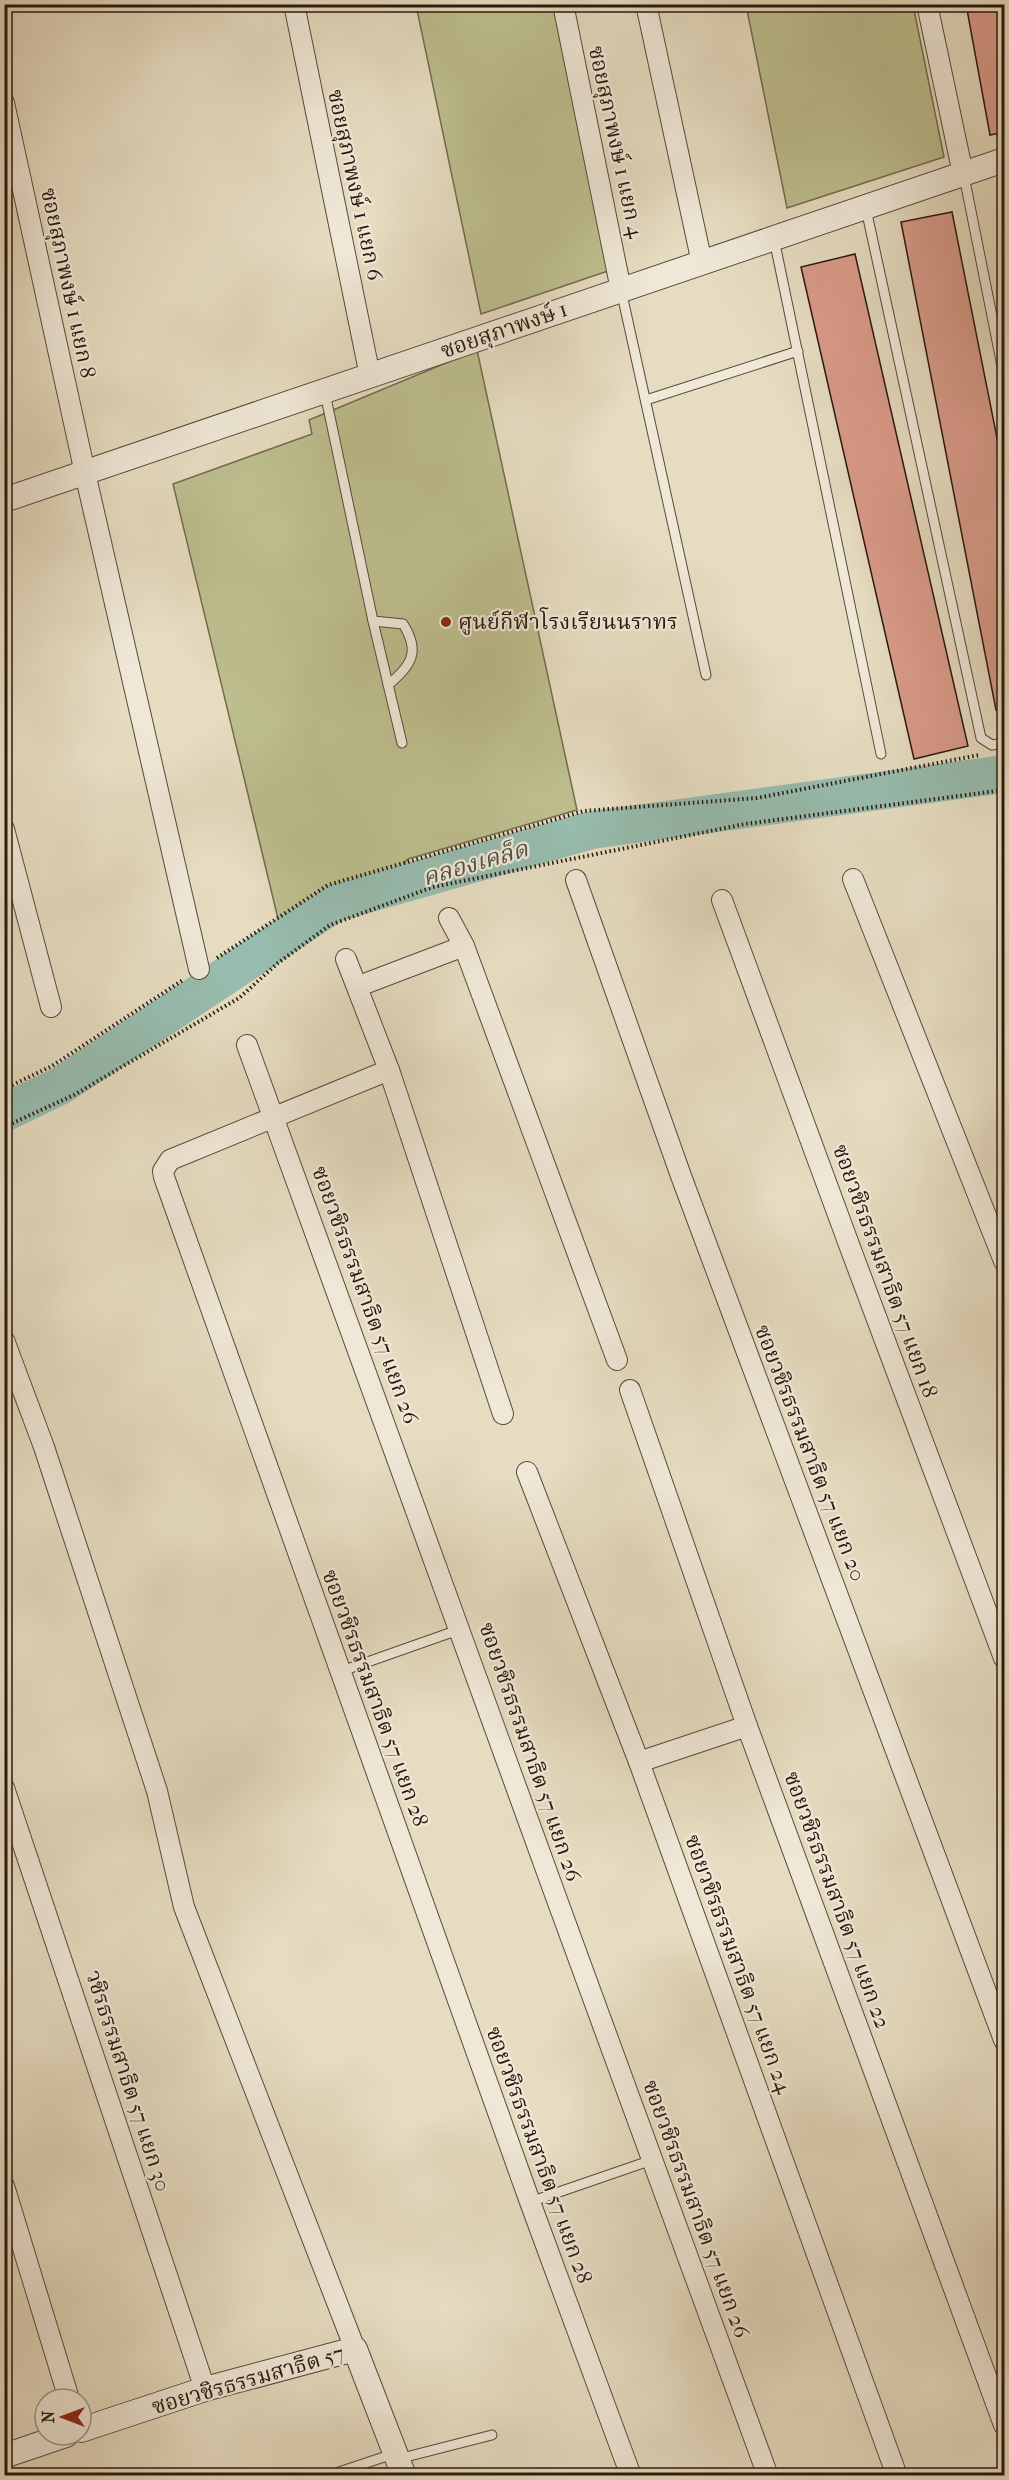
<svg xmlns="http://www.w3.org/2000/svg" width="1009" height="2480" viewBox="0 0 1009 2480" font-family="'IM FELL French Canon','Noto Serif Thai',serif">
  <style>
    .green { fill: #bdbe8e; stroke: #746b4e; stroke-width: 1.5 }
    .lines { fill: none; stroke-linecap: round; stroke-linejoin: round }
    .river { stroke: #97bcae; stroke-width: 38 }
    .building { fill: #d99b8a; stroke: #2a180e; stroke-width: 1.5 }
    .service-casing { stroke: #59493b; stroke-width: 11 }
    .minor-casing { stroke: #59493b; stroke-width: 22 }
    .tertiary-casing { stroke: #59493b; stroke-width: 26 }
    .path { stroke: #2a180e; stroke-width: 4; stroke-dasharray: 1.5 3; stroke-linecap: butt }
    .service { stroke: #efe8d7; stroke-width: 9 }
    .minor { stroke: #efe8d7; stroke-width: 20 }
    .tertiary { stroke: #efe8d7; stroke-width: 24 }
    .poi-dot { fill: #8f2418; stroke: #efe8d7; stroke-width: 2 }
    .labels { text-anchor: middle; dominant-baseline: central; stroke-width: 4.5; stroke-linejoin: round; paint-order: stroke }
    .street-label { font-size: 22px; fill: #2a180e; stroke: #efe8d7 }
    .poi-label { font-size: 22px; fill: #2a180e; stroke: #efe8d7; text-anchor: start }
    .water-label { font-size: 24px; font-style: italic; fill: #505146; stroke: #efe8d7 }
  </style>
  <rect width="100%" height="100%" fill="#e6dcc1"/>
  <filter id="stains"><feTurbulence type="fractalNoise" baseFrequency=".00333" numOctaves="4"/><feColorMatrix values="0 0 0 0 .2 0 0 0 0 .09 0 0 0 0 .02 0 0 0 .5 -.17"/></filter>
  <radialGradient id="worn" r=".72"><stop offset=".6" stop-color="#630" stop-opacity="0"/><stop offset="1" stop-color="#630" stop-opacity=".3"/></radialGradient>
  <!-- green -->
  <g class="green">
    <path d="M416,5H554L608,271L481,314Z"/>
    <path d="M746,5H913L944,157L787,208Z"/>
    <path d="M477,350L577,810L408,859L390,881L330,898L281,931L173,484L312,434L309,420Z"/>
  </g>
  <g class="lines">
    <!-- river -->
    <path class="river" d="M4,1113L60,1086L335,903L592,830L1004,774"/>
  </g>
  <!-- building -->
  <g class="building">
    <path d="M966,4H1005V132L990,135Z"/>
    <path d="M952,212L1005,478V710H996L901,222Z"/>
    <path d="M855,254L968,746L914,759L801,267Z"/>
  </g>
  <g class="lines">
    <!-- service casing -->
    <g class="service-casing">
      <g id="service">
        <path d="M964,176L1004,376"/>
        <path d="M866,209L981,738L992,745L1004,743"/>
        <path d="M774,239L881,754"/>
        <path d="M621,290L706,675"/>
        <path d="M325,393L373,621L402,743"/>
        <path d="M646,400L798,351"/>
        <path d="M373,621L403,624C421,652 411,666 388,685"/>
        <path d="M339,1672L461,1629"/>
        <path d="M530,2202L652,2160"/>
        <path d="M398,2459L492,2435"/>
        <path d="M339,2472L393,2454"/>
      </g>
    </g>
    <!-- minor casing -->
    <g class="minor-casing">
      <g id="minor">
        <path d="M294,4L370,376"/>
        <path d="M563,4L621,290"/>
        <path d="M646,4L702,263"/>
        <path d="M927,4L963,174"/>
        <path d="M4,103L85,473L199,969"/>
        <path d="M4,829L51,1007"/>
        <path d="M853,879L1004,1261"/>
        <path d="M576,880L681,1176L1004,2040"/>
        <path d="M722,900L851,1250L1004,1658"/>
        <path d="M449,918L464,946L617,1360"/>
        <path d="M346,959L389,1070L503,1414"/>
        <path d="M359,986L464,946"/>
        <path d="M247,1045L556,1897L768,2476"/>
        <path d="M389,1070L170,1160L163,1171L164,1177L530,2202L631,2476"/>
        <path d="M4,1340L44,1447L157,1791L184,1907L355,2349"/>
        <path d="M630,1390L747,1726L1004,2425"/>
        <path d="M527,1472L639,1762L897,2476"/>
        <path d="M639,1762L747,1726"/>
        <path d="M4,1788L205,2389"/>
        <path d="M4,2186L69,2399"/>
      </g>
    </g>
    <!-- tertiary casing -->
    <g class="tertiary-casing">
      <g id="tertiary">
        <path d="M4,500L1004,160"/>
        <path d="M81,2430L205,2389L355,2349L404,2476"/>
        <path d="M4,2456L66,2435"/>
      </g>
    </g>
    <!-- path -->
    <g class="path">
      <path d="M217,958L328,885L584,811L757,798L979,755"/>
      <path d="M4,1089L52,1066L183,980"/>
      <path d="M4,1127L74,1095L239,998L278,963L330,925L433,887L745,824L1004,790"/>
    </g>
    <!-- service -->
    <use href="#service" class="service"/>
    <!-- minor -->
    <use href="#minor" class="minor"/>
    <!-- tertiary -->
    <use href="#tertiary" class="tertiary"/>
  </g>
  <!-- markers -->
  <circle class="poi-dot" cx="446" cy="622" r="6"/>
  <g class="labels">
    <!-- street labels -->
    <g class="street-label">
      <text transform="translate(616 142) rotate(78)">ซอยสุภาพงษ์ 1 แยก 4</text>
      <text transform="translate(355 185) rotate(78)">ซอยสุภาพงษ์ 1 แยก 6</text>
      <text transform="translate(68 283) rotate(78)">ซอยสุภาพงษ์ 1 แยก 8</text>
      <text transform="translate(504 330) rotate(-19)">ซอยสุภาพงษ์ 1</text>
      <text transform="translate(885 1271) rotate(70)">ซอยวชิรธรรมสาธิต 57 แยก 18</text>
      <text transform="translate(365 1295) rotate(70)">ซอยวชิรธรรมสาธิต 57 แยก 26</text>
      <text transform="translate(810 1453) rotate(69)">ซอยวชิรธรรมสาธิต 57 แยก 20</text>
      <text transform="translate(375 1698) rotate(70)">ซอยวชิรธรรมสาธิต 57 แยก 28</text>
      <text transform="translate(530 1752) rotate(71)">ซอยวชิรธรรมสาธิต 57 แยก 26</text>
      <text transform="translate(837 1900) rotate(70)">ซอยวชิรธรรมสาธิต 57 แยก 22</text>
      <text transform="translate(738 1964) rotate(70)">ซอยวชิรธรรมสาธิต 57 แยก 24</text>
      <text transform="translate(128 2081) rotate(72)">วชิรธรรมสาธิต 57 แยก 30</text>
      <text transform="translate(539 2155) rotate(70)">ซอยวชิรธรรมสาธิต 57 แยก 28</text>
      <text transform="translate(696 2209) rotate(70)">ซอยวชิรธรรมสาธิต 57 แยก 26</text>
      <text transform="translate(248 2380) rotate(-16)">ซอยวชิรธรรมสาธิต 57</text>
    </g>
    <!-- poi labels -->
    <g class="poi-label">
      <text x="458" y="622">ศูนย์กีฬาโรงเรียนนราทร</text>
    </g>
    <!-- water labels -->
    <g class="water-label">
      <text transform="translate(475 863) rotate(-16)">คลองเคล็ด</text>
    </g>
  </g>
  <!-- margin -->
  <rect width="1009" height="2480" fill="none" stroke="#e6dcc1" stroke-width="24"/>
  <rect x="6" y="6" width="997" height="2468" fill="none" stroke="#2a180e" stroke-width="3"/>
  <rect x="12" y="12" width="985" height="2456" fill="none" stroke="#2a180e" stroke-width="1.5"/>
  <!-- north arrow -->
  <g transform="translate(63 2417) rotate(270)"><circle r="28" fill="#efe8d7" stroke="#a09587" stroke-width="1.5"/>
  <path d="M0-4.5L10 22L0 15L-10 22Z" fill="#8f2418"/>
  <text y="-9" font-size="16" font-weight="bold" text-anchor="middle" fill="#2a180e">N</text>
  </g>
  <rect width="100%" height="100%" filter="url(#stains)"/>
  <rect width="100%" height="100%" fill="url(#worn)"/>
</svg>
